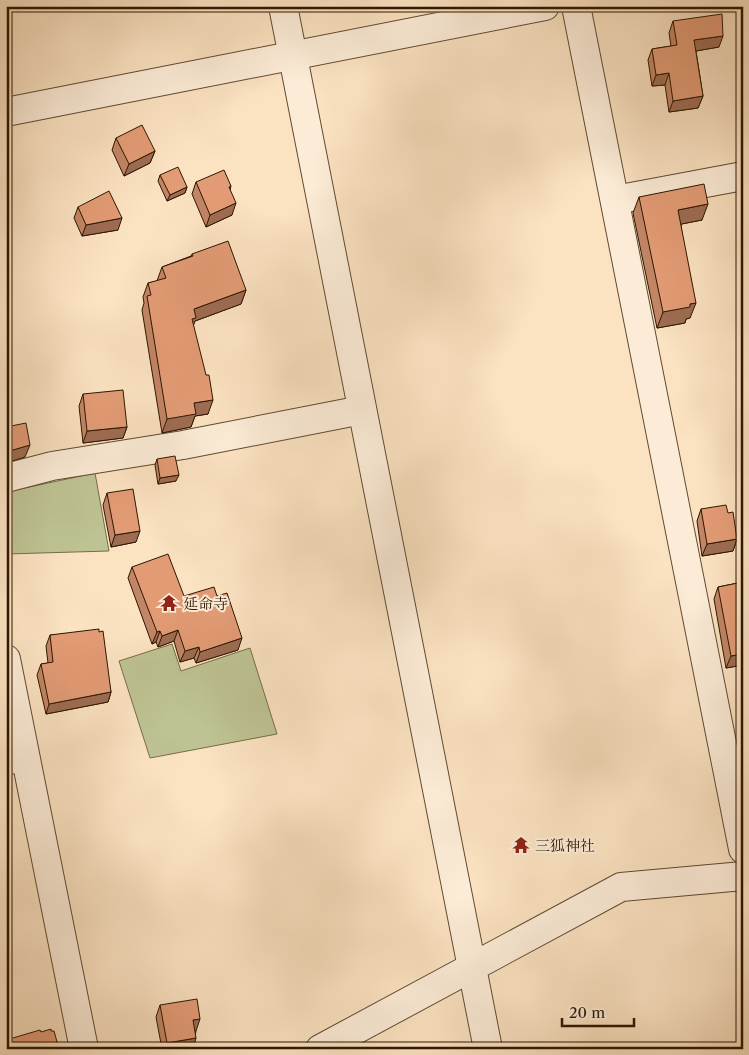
<svg xmlns="http://www.w3.org/2000/svg" width="749" height="1055" viewBox="0 0 749 1055" font-family="'Libre Caslon Text','Noto Serif JP',serif">
  <style>
    .green { fill: #bec393; stroke: #766d4a }
    .lines { fill: none; stroke-linecap: round; stroke-linejoin: round }
    .minor-casing { stroke: #604a31; stroke-width: 30 }
    .tertiary-casing { stroke: #604a31; stroke-width: 30 }
    .minor { stroke: #fcecd7; stroke-width: 28 }
    .tertiary { stroke: #fcecd7; stroke-width: 28 }
    .wall { fill: #c28565; stroke: #2d1701 }
    .shaded-wall { fill: #9e6c52; stroke: #2d1701 }
    .building { fill: #e29b75; stroke: #2d1701 }
    .labels { text-anchor: middle; dominant-baseline: central; stroke-width: 4; stroke-linejoin: round; paint-order: stroke }
    .poi-label { font-size: 15px; fill: #2d1701; stroke: #fcecd7; text-anchor: start }
  </style>
  <rect width="100%" height="100%" fill="#fbe2c1"/>
  <filter id="stains"><feTurbulence type="fractalNoise" baseFrequency=".004" numOctaves="4"/><feColorMatrix values="0 0 0 0 .2 0 0 0 0 .09 0 0 0 0 .02 0 0 0 .5 -.17"/></filter>
  <radialGradient id="worn" r=".72"><stop offset=".6" stop-color="#630" stop-opacity="0"/><stop offset="1" stop-color="#630" stop-opacity=".3"/></radialGradient>
  <!-- green -->
  <g class="green">
    <path d="M95,473L109,551L6,554V492Z"/>
    <path d="M172,644L181,671L250,648L277,734L150,758L119,661Z"/>
  </g>
  <g class="lines">
    <!-- minor casing -->
    <g class="minor-casing">
      <g id="minor">
        <path d="M283,6L488,1049"/>
        <path d="M576,6L743,849"/>
        <path d="M6,112L545,6"/>
        <path d="M615,200L743,176"/>
        <path d="M6,478L52,466L183,445L362,410"/>
        <path d="M6,760L25,758"/>
        <path d="M320,1049L621,887L743,876"/>
      </g>
    </g>
    <!-- tertiary casing -->
    <g class="tertiary-casing">
      <path id="tertiary" d="M6,659L84,1049"/>
    </g>
    <!-- minor -->
    <use href="#minor" class="minor"/>
    <!-- tertiary -->
    <use href="#tertiary" class="tertiary"/>
  </g>
  <!-- wall -->
  <g class="wall">
    <path d="M673,21L719,47L696,51L703,96L698,108L669,112L665,85L652,86L648,60L652,49L671,46L669,33Z"/>
    <path d="M116,138L155,151L150,163L124,176L112,150Z"/>
    <path d="M160,175L187,187L185,193L167,201L158,181Z"/>
    <path d="M196,182L231,186L230,190L232,215L206,227L192,194Z"/>
    <path d="M639,197L702,220L681,224L690,318L686,319L685,323L657,328L633,213Z"/>
    <path d="M78,207L118,230L82,236L74,218Z"/>
    <path d="M192,254L246,290L241,304L195,321L193,325L208,414L195,416L191,427L162,433L142,310L144,303L143,297L148,283L157,281L162,267L191,256Z"/>
    <path d="M83,394L127,427L123,438L83,443L79,406Z"/>
    <path d="M157,459L176,481L158,484L155,465Z"/>
    <path d="M107,493L136,542L111,547L103,505Z"/>
    <path d="M701,509L728,513L737,539L733,551L702,556L697,521Z"/>
    <path d="M132,567L184,596H217L238,650L196,663L194,658L180,662L174,641L158,647L156,642L152,644L128,578Z"/>
    <path d="M743,582V665L726,668L714,599L718,587Z"/>
    <path d="M99,632L111,692L108,702L46,714L37,675L41,664L48,663L46,646L50,635Z"/>
    <path d="M743,711V735L740,719Z"/>
    <path d="M160,1005L196,1031L193,1049H162L156,1017Z"/>
  </g>
  <!-- shaded-wall -->
  <g class="shaded-wall">
    <path d="M723,36L719,47L690,52L694,40Z"/>
    <path d="M669,73L665,85L652,86L656,75Z"/>
    <path d="M703,96L698,108L669,112L673,101Z"/>
    <path d="M155,151L150,163L124,176L129,164Z"/>
    <path d="M187,187L185,193L167,201L170,195Z"/>
    <path d="M236,203L232,215L206,227L210,215Z"/>
    <path d="M708,204L702,220L672,226L678,210Z"/>
    <path d="M122,218L118,230L82,236L86,225Z"/>
    <path d="M246,290L241,304L195,321L191,332L187,333L194,309Z"/>
    <path d="M696,303L690,318L686,319L685,323L657,328L663,312L690,304Z"/>
    <path d="M213,400L208,414L195,416L191,427L162,433L167,419L194,403Z"/>
    <path d="M127,427L123,438L83,443L87,431Z"/>
    <path d="M30,445L25,457L6,463V452Z"/>
    <path d="M179,475L176,481L158,484L160,478Z"/>
    <path d="M140,531L136,542L111,547L115,535Z"/>
    <path d="M737,539L733,551L702,556L707,544Z"/>
    <path d="M178,630L174,641L158,647L162,636Z"/>
    <path d="M160,631L156,642L152,644L157,632Z"/>
    <path d="M242,638L238,650L196,663L200,652Z"/>
    <path d="M199,647L194,658L180,662L185,651Z"/>
    <path d="M743,654V665L726,668L731,656Z"/>
    <path d="M111,692L108,702L46,714L49,704Z"/>
    <path d="M200,1019L196,1031L189,1032L193,1020Z"/>
    <path d="M196,1038L193,1049H165L167,1043Z"/>
  </g>
  <!-- building -->
  <g class="building">
    <path d="M722,14L723,36L694,40L703,96L673,101L669,73L656,75L652,49L677,45L673,21Z"/>
    <path d="M142,125L155,151L129,164L116,138Z"/>
    <path d="M178,167L187,187L170,195L160,175Z"/>
    <path d="M224,170L231,186L229,187L236,203L210,215L196,182Z"/>
    <path d="M704,184L708,204L678,210L696,303L690,304V307L663,312L639,197Z"/>
    <path d="M109,191L122,218L86,225L78,207Z"/>
    <path d="M228,241L246,290L194,309L196,318L192,319L206,375H209L213,400L194,403L196,414L167,419L147,296L151,295L148,283L166,278L162,267L193,256L192,254Z"/>
    <path d="M123,390L127,427L87,431L83,394Z"/>
    <path d="M26,423L30,445L6,452V427Z"/>
    <path d="M175,456L179,475L160,478L157,459Z"/>
    <path d="M133,489L140,531L115,535L107,493Z"/>
    <path d="M726,505L728,513L733,512L737,539L707,544L701,509Z"/>
    <path d="M168,554L184,596L214,587L217,596L227,593L242,638L200,652L199,647L185,651L178,630L162,636L160,631L157,632L132,567Z"/>
    <path d="M743,582V654L731,656L718,587Z"/>
    <path d="M99,629V632L103,631L111,692L49,704L41,664L53,662L50,635Z"/>
    <path d="M197,999L200,1019L193,1020L196,1038L167,1043L160,1005Z"/>
    <path d="M51,1029V1031H54L59,1049H6V1040L40,1030L41,1032Z"/>
  </g>
  <!-- icons -->
  <defs>
    <g id="temple-bare" transform="scale(1.35)"><path d="M0-6L5-2H3V0L6.5 2.5H4V6H1.5V3h-3V6H-4V2.5H-6.5L-3 0V-2H-5Z" fill="#8f2418" stroke="#fcecd7" stroke-width="2.5" paint-order="stroke"/></g>
  </defs>
  <g fill-rule="evenodd">
    <use href="#temple-bare" x="169" y="603"/>
    <use href="#temple-bare" x="521" y="845"/>
  </g>
  <g class="labels">
    <!-- poi labels -->
    <g class="poi-label">
      <text x="183" y="603">延命寺</text>
      <text x="535" y="845">三狐神社</text>
    </g>
  </g>
  <!-- margin -->
  <rect width="749" height="1055" fill="none" stroke="#fbe2c1" stroke-width="25"/>
  <rect x="8" y="8" width="734" height="1040" fill="none" stroke="#2d1701" stroke-width="2.5"/>
  <rect x="12" y="12" width="724" height="1030" fill="none" stroke="#2d1701"/>
  <!-- scale -->
  <path d="M562 1018v8h72v-8" fill="none" stroke="#2d1701" stroke-width="2.5"/>
  <text x="569" y="1018" font-size="15" fill="#2d1701" stroke="#fcecd7" stroke-width="4" paint-order="stroke">20 m</text>
  <rect width="100%" height="100%" filter="url(#stains)"/>
  <rect width="100%" height="100%" fill="url(#worn)"/>
</svg>
